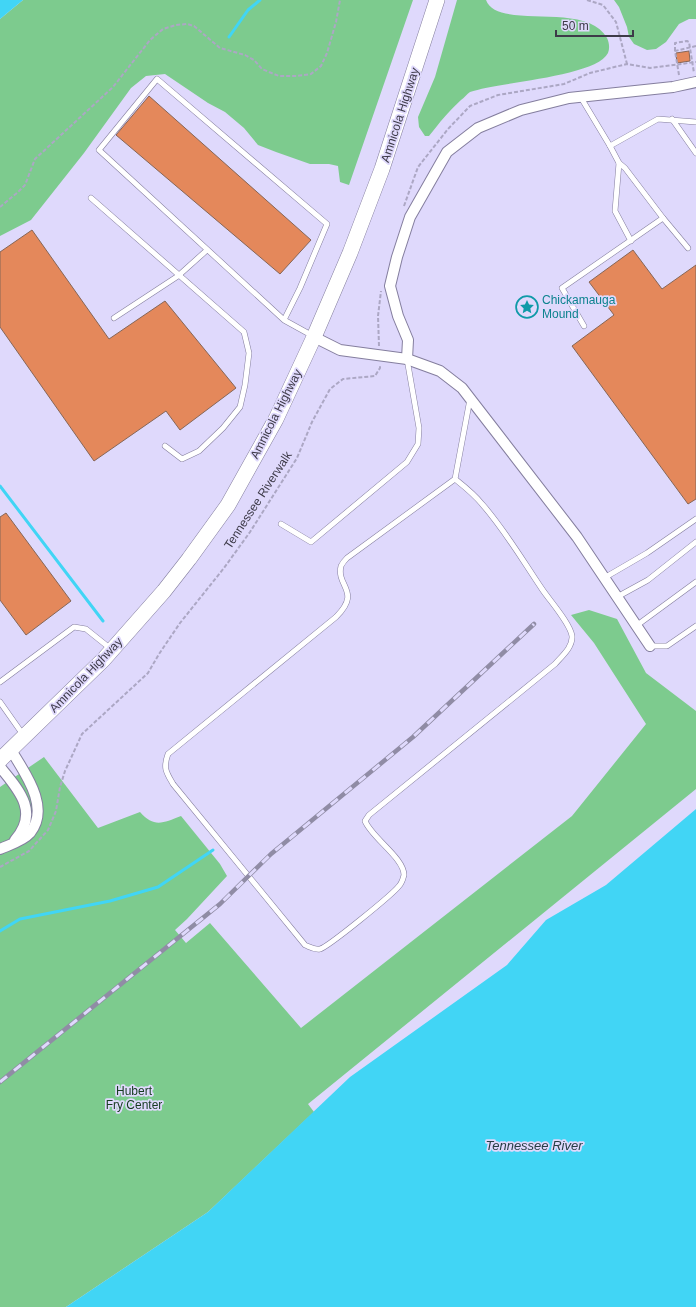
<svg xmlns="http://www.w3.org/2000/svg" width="696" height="1307" viewBox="0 0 696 1307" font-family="Arial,sans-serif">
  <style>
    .green { fill: #7dcb8e }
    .water { fill: #41d5f5 }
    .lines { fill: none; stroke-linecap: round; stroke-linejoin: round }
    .stream { stroke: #41d5f5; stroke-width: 3 }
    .building { fill: #e4885b; stroke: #866657 }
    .lane-casing { stroke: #847e9e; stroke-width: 6 }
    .street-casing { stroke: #847e9e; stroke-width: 12 }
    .primary-casing { stroke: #847e9e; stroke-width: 16 }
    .path { stroke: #aca7c4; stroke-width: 2; stroke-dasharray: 4 2; stroke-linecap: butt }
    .lane { stroke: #fff; stroke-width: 5 }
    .street { stroke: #fff; stroke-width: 10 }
    .primary { stroke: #fff; stroke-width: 15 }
    .rail-casing { stroke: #908ca5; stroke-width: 4.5 }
    .rail { stroke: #dfd9fc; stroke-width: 3; stroke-dasharray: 9; stroke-linecap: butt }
    .labels { text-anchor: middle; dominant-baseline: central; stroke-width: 3.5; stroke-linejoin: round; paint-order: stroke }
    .street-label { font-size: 12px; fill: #3d3a48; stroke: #dfd9fc }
    .culture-label { font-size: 12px; fill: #0d838f; stroke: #dfd9fc; text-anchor: start }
    .park-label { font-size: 12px; fill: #163b20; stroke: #dfd9fc }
    .water-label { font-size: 13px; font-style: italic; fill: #263e44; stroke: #dfd9fc }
  </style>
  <rect width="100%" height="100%" fill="#dfd9fc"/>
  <!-- green -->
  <g class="green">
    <path d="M23,0H413L349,185L340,182L338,166L329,164H310L276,152L258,145L244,128L225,112L208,103L165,74L146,76L131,88L84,153L31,220L0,236V19Z"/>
    <path d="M457,0H486C497,31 587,0 607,38C609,42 610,48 608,53C596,77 498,82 470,92C467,94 464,98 461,100C448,112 440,122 429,136H425L419,127L418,117L435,77Z"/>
    <path d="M614,0H696V19H689L679,24L666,42L656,49L647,50L634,44L629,37L627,27L619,7Z"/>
    <path d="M589,610L617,619L646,673L696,711V789L308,1104L314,1112L208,1212L66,1307H0V787L44,757L98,828L140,812C154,828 163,823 181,816L220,864L227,876L187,919L175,930L186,943L210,923L301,1028L572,816L646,724L594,643L571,615Z"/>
  </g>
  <!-- water -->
  <g class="water">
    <path d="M0,0H23L0,19Z"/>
    <path d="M696,809V1307H66L208,1212L350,1077L507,965L546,920L606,885Z"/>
  </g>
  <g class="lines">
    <!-- stream -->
    <g class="stream">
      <path d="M229,37L248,10L260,0"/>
      <path d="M0,486L103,621"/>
      <path d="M0,931L20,919L110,901L158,887L213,850"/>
    </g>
  </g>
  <!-- building -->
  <g class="building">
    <path d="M689,51L690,61L677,63L676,53Z"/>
    <path d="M149,96L311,240L280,274L116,135Z"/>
    <path d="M32,230L109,339L165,301L236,388L180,430L166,411L94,461L0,327V252Z"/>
    <path d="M633,250L662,289L696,265V499L688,504L572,346L614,315L589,282Z"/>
    <path d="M6,513L71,601L26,635L0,600V517Z"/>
  </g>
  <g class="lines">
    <!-- lane casing -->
    <g class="lane-casing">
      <g id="lane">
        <path d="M580,96L610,146L658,119L696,122"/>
        <path d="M672,119L696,153"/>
        <path d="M619,163L615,211L631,241"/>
        <path d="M91,198L244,332L249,353L245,385L240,407L223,428L199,451L182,459L165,446"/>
        <path d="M663,218L688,248"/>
        <path d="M114,318L178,276L207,250"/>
        <path d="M284,320L300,288L327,224L157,79L99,150L284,320L313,336"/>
        <path d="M584,326L562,288L663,218L625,168L619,163L610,146"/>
        <path d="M455,479C465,487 474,494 482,504C505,530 523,561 542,589C550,601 570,623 572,636C573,647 562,656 555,664L369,815L365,821C372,838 404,858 404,875C403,879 401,884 399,886C392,895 328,947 320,949C314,950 310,947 305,945L173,784C166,772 163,768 168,754L336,617C362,591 336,587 341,566C342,564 345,560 347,558L455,479L470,399"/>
        <path d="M281,524L311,542L407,462L418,444L419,428L407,359"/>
        <path d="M604,578L647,553L696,519"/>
        <path d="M617,597L648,580L696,542"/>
        <path d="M636,626L696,582"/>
        <path d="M650,646H667L696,626"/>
        <path d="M0,682L74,627L86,629L111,649"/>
        <path d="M0,702L24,736"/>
      </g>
    </g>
    <!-- street casing -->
    <g class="street-casing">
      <g id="street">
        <path d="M314,337L340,350L407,359L440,371L462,388L577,537L650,646"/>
        <path d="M407,359L408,340L398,316L390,286L397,257L410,217L447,152L478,128L521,110L569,98L673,87L696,82"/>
        <path d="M0,767C18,789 40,812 15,840"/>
        <path d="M0,849C9,845 23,841 30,833C51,807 24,772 11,750"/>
      </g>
    </g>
    <!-- primary casing -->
    <g class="primary-casing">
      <path id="primary" d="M0,760L104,659L164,591L189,559L228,505L276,419L314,337L350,253L382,169L437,0"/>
    </g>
    <!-- path -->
    <g class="path">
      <path d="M587,0L603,5L616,22L627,64"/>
      <path d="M675,51V43L687,41L689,42L694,73"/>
      <path d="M679,75L675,51L696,46"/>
      <path d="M404,206L418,167L448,129L470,106L498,95L564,84L590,73L627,64L650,68L696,62"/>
      <path d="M0,207L18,192L25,185L35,159L113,87L150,40L163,29L176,25L187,24L194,26L220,48L245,55L254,60L262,69L269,72L279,76H297L311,74L321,66L327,53L336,22L340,0"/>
      <path d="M379,346L378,316L381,291"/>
      <path d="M0,867L29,851L48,830L56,811L60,787L65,771L82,734L148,673L159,654L180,623L224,568L250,532L297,458L312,422L330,389L343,379L375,376L380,368V365"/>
    </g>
    <!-- lane -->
    <use href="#lane" class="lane"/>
    <!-- street -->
    <use href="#street" class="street"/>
    <!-- primary -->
    <use href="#primary" class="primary"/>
    <!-- rail casing -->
    <g class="rail-casing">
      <path id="rail" d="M0,1082L220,904L271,854L413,737L534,624"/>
    </g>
    <!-- rail -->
    <use href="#rail" class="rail"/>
  </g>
  <!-- icons -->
  <defs>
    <g id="sight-ring" transform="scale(1.15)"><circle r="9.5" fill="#dfd9fc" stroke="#0f9aa8" stroke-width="1.5"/><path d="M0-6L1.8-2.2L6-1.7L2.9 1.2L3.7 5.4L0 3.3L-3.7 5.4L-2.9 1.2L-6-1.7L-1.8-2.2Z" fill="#0f9aa8"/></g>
  </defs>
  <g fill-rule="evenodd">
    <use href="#sight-ring" x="527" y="307"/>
  </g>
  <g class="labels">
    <!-- street labels -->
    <g class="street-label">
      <text transform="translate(400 115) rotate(-72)">Amnicola Highway</text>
      <text transform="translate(276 414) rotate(-63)">Amnicola Highway</text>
      <text transform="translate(258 500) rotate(-57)">Tennessee Riverwalk</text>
      <text transform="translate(86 675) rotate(-46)">Amnicola Highway</text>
    </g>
    <!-- culture labels -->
    <g class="culture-label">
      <text x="542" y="300">Chickamauga<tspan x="542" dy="14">Mound</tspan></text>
    </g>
    <!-- park labels -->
    <g class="park-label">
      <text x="134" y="1091">Hubert<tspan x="134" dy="14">Fry Center</tspan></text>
    </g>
    <!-- water labels -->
    <g class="water-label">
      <text x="534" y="1145">Tennessee River</text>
    </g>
  </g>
  <!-- scale -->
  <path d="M556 30v6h77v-6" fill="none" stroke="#3d3a48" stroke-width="2"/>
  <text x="562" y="30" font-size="12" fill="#3d3a48" stroke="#dfd9fc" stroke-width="3" paint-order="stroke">50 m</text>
</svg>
